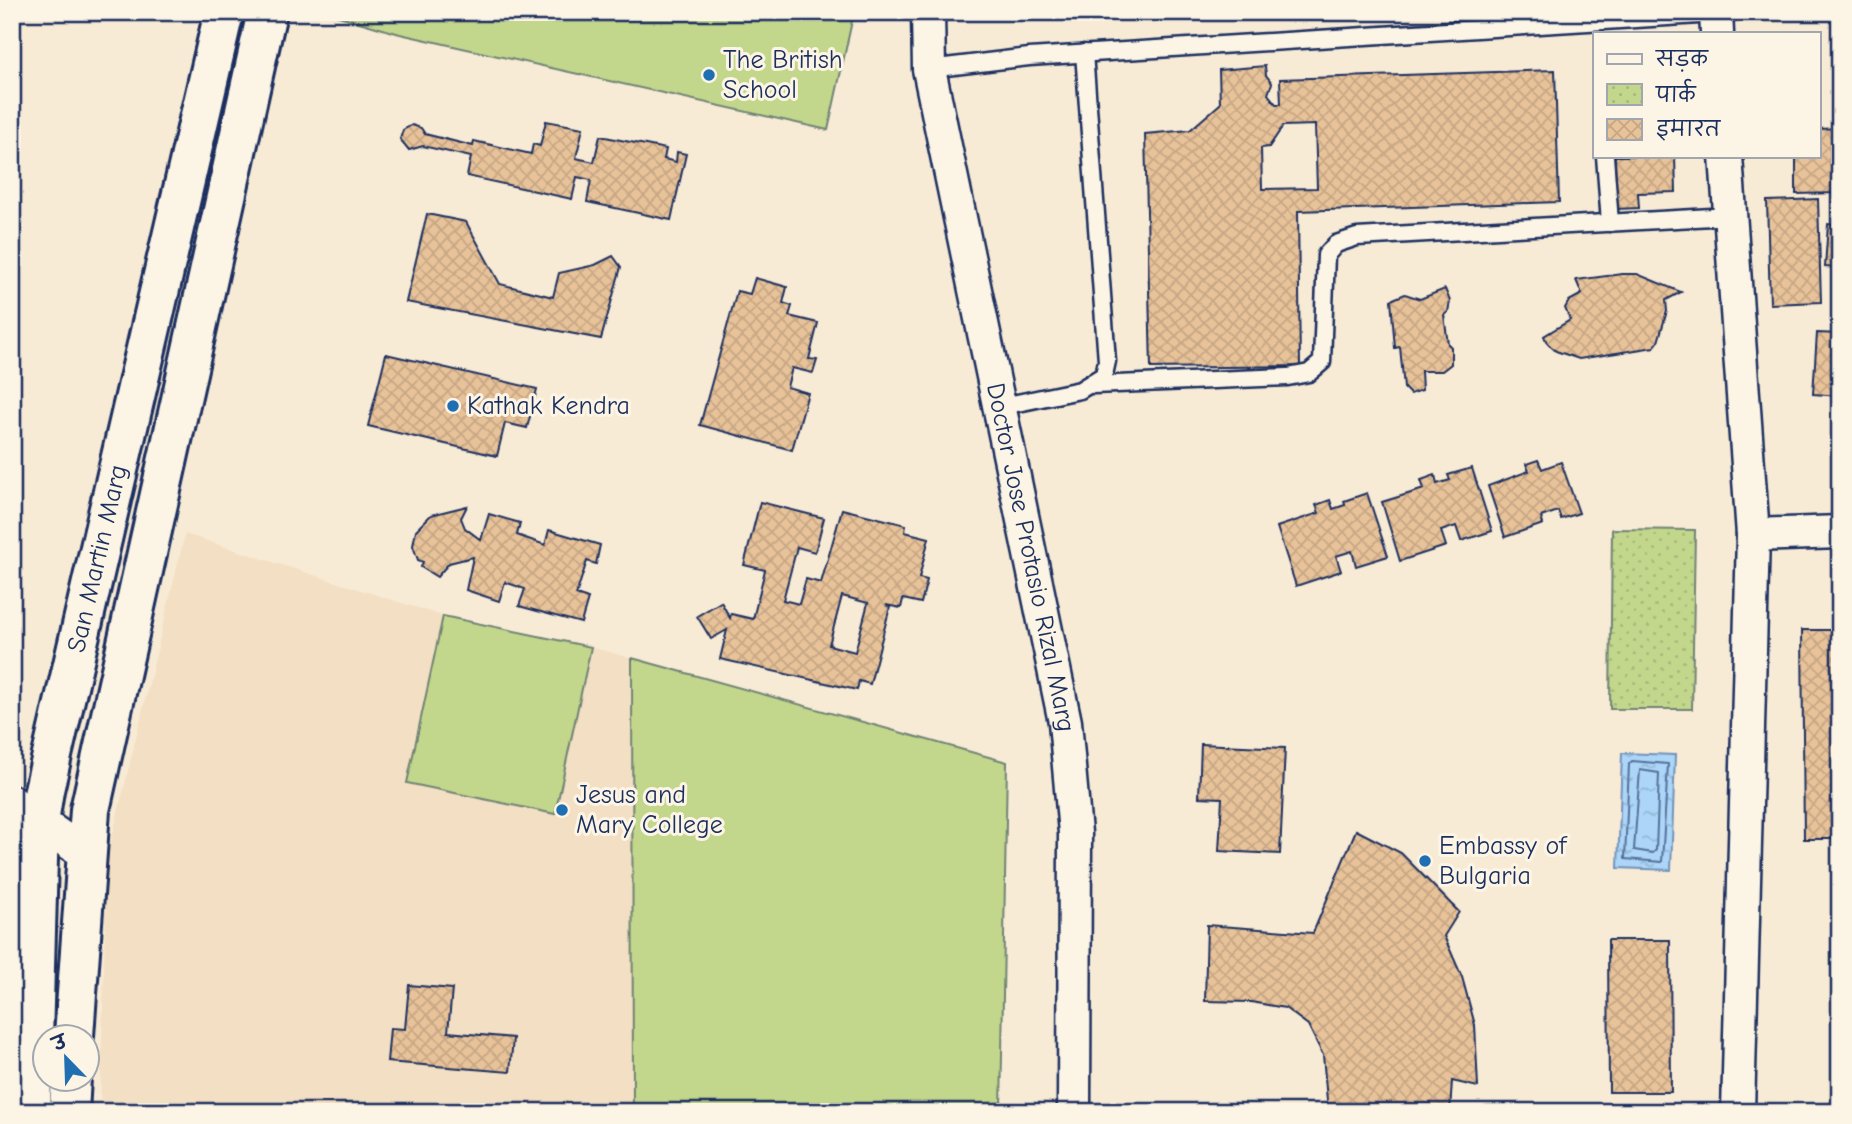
<svg xmlns="http://www.w3.org/2000/svg" width="1852" height="1124" viewBox="0 0 1852 1124" font-family="'Comic Neue','Playpen Sans Deva',sans-serif">
  <style>
    .built { fill: #f3dfc3 }
    .grass { fill: #c3d78c; stroke: #6f8375; stroke-width: 2 }
    .park { fill: url(#park-dots); stroke: #6f8375; stroke-width: 2 }
    .water { fill: url(#water-ripples); stroke: #7293ba; stroke-width: 2 }
    .lines { fill: none; stroke-linecap: round; stroke-linejoin: round }
    .shore { stroke: #55719b; stroke-width: 2 }
    .building { fill: url(#building-cross-hatch); stroke: #1b2f5e; stroke-width: 2; fill-rule: evenodd }
    .service-casing { stroke: #1b2f5e; stroke-width: 21 }
    .minor-casing { stroke: #1b2f5e; stroke-width: 37 }
    .tertiary-casing { stroke: #1b2f5e; stroke-width: 44 }
    .service { stroke: #fcf5e5; stroke-width: 16 }
    .minor { stroke: #fcf5e5; stroke-width: 32 }
    .tertiary { stroke: #fcf5e5; stroke-width: 38 }
    .poi-dot { fill: #1f6fb2; stroke: #fcf5e5; stroke-width: 2.5 }
    .labels { text-anchor: middle; dominant-baseline: central; stroke-width: 6; stroke-linejoin: round; paint-order: stroke }
    .poi-label { font-size: 26px; fill: #1b2f5e; stroke: #fcf5e5; text-anchor: start }
    .street-label { font-size: 26px; fill: #1b2f5e; stroke: #fcf5e5 }
  </style>
  <defs>
    <pattern id="park-dots" width="8" height="8" patternUnits="userSpaceOnUse" patternTransform="scale(1.75)"><rect width="8" height="8" fill="#c3d78c"/><path d="M2 2h.1M6 6h.1" fill="none" stroke="#a7b97b" stroke-width="1.8" stroke-linecap="round"/></pattern>
    <pattern id="water-ripples" width="26" height="14" patternUnits="userSpaceOnUse" patternTransform="scale(1.75)"><rect width="26" height="14" fill="#acd5f7"/><path d="M2 4q2-2 4 0t4 0M15 11q2-2 4 0t4 0" fill="none" stroke="#93b7d6"/></pattern>
    <pattern id="building-cross-hatch" width="8" height="8" patternUnits="userSpaceOnUse" patternTransform="scale(1.75)"><rect width="8" height="8" fill="#e8c298"/><path d="M0 0l8 8M0 8l8-8" fill="none" stroke="#c6a785"/></pattern>
  </defs>
  <rect width="100%" height="100%" fill="#f8ebd6"/>
  <filter id="ink" filterUnits="userSpaceOnUse"><feTurbulence type="fractalNoise" baseFrequency=".0143" numOctaves="2"/><feDisplacementMap in="SourceGraphic" scale="14" xChannelSelector="R" yChannelSelector="G"/><feConvolveMatrix kernelMatrix="1 2 1 2 8 2 1 2 1" color-interpolation-filters="sRGB"/></filter>
  <g filter="url(#ink)">
    <!-- built -->
    <path class="built" d="M185,534L443,616L591,647L1007,762L1001,1112H100L107,858Z"/>
    <!-- grass -->
    <g class="grass">
      <path d="M325,12H854L828,130L400,34Z"/>
      <path d="M443,616L591,647L555,814L407,783Z"/>
      <path d="M632,658L1007,762L1001,1112H633Z"/>
    </g>
    <!-- park -->
    <path class="park" d="M1612,529L1695,530L1692,709H1610Z"/>
    <!-- water -->
    <path class="water" d="M1622,753L1675,755L1671,870L1618,868Z"/>
    <g class="lines">
      <!-- shore -->
      <g class="shore">
        <path d="M1632,761L1668,764L1662,862L1625,859L1629,764Z"/>
        <path d="M1640,770L1659,773L1656,850L1653,853L1634,850Z"/>
      </g>
    </g>
    <!-- building -->
    <g class="building">
      <path d="M1265,66L1266,75L1272,83L1268,94L1276,104H1281L1280,79L1555,70L1559,202L1298,211L1300,366L1151,368L1145,134L1190,130L1212,111L1220,104L1219,70ZM1315,125L1317,188L1262,189L1261,148L1269,147L1283,126Z"/>
      <path d="M546,121L583,128L576,158L594,162L600,136L666,149L664,159L676,162L677,152L686,154L671,220L587,202L591,180L577,177L572,199L467,176L471,157L423,146L409,150L400,139L403,130L412,125L421,128L425,134L473,146L474,141L531,154L533,144L540,146Z"/>
      <path d="M1840,128V193L1796,194V156H1819V129Z"/>
      <path d="M1615,156H1675L1676,192L1638,193L1639,208L1616,209Z"/>
      <path d="M1818,199L1821,302L1770,304L1767,201Z"/>
      <path d="M1839,204L1840,268L1825,267L1828,224L1837,225Z"/>
      <path d="M427,214L466,222L500,284L553,297L559,273L595,265L613,256L621,267L601,339L406,302Z"/>
      <path d="M1622,274H1637L1681,292L1666,300L1667,311L1658,342L1654,347L1579,359L1556,351L1547,343L1544,336L1570,320L1565,308L1569,301L1582,294L1576,280Z"/>
      <path d="M755,278L787,287L783,303L792,306L789,316L818,323L809,359L817,360L813,373L792,368L787,387L808,393L792,450L700,425L737,291L750,294Z"/>
      <path d="M1445,289L1450,301L1448,312L1444,315L1448,344L1451,347V364L1442,371H1421L1422,390L1410,394L1404,388L1400,347L1395,348L1391,300L1405,294L1420,299Z"/>
      <path d="M1817,333L1840,334V396L1813,394Z"/>
      <path d="M386,354L537,389L527,428L505,423L497,456L368,426Z"/>
      <path d="M1538,460L1542,469L1561,462L1579,513L1561,519L1558,511L1541,517L1543,524L1505,537L1488,486L1529,471L1526,464Z"/>
      <path d="M1472,468L1492,531L1461,541L1456,526L1441,531L1446,546L1400,561L1382,502L1424,489L1421,480L1435,475L1437,484L1450,480L1448,475Z"/>
      <path d="M1367,493L1388,556L1356,566L1352,551L1336,556L1341,571L1296,586L1277,527L1319,513L1316,505L1330,500L1333,509L1345,505L1344,501Z"/>
      <path d="M760,502L824,518L815,552L797,547L783,600L799,604L806,579L821,583L842,509L906,525L905,532L929,538L919,578L927,580L921,603L903,599L901,608L886,605L890,607L870,684L859,681L857,690L720,659L727,630L711,639L697,616L721,602L730,618L731,614L753,619L765,570L744,565ZM842,596L868,603L855,652L829,645Z"/>
      <path d="M467,506L461,518L465,528L481,540L489,514L520,523L517,535L545,545L549,530L600,545L596,564L587,561L576,595L588,599L581,623L519,606L525,589L505,582L499,601L466,590L473,557L449,563L437,577L421,567L423,562L418,560L413,546L416,530L431,515Z"/>
      <path d="M1802,630H1840V839H1804Z"/>
      <path d="M1201,744L1285,748L1280,854L1219,851L1222,798L1199,797Z"/>
      <path d="M1356,830L1401,853L1459,912L1444,936L1462,977L1475,1025L1478,1087L1452,1081L1450,1112H1328L1323,1055L1308,1025L1285,1008L1251,1002L1205,1001L1207,925L1313,933Z"/>
      <path d="M1608,940H1670L1671,1092H1609Z"/>
      <path d="M409,985L452,989L448,1032L513,1038L510,1072L387,1062L390,1028L405,1029Z"/>
      <path d="M1607,1109L1663,1111V1112H1607Z"/>
    </g>
    <g class="lines">
      <!-- service casing -->
      <g class="service-casing">
        <g id="service">
          <path d="M929,69L1029,57L1716,14"/>
          <path d="M1605,156L1610,223"/>
          <path d="M1093,385L1288,377L1309,373L1322,362L1326,255L1336,244L1357,237L1730,216"/>
          <path d="M998,407L1080,390L1104,375L1107,361L1084,53"/>
        </g>
      </g>
      <!-- minor casing -->
      <g class="minor-casing">
        <g id="minor">
          <path id="s1" d="M928,12L929,69L1065,722L1075,833L1074,1112"/>
          <path d="M1716,12L1717,33"/>
          <path d="M1726,156L1753,535L1738,1112"/>
          <path d="M1753,535L1840,532"/>
          <path d="M12,802L85,854"/>
        </g>
      </g>
      <!-- tertiary casing -->
      <g class="tertiary-casing">
        <g id="tertiary">
          <path d="M74,1036L90,810L267,12"/>
          <path id="s2" d="M31,1112L39,822L44,790L224,12"/>
          <path d="M69,1112L71,1078"/>
        </g>
      </g>
      <!-- service -->
      <use href="#service" class="service"/>
      <!-- minor -->
      <use href="#minor" class="minor"/>
      <!-- tertiary -->
      <use href="#tertiary" class="tertiary"/>
    </g>
  </g>
  <!-- markers -->
  <g class="poi-dot">
    <circle cx="709" cy="75" r="7"/>
    <circle cx="453" cy="406" r="7"/>
    <circle cx="562" cy="810" r="7"/>
    <circle cx="1425" cy="861" r="7"/>
  </g>
  <g class="labels">
    <!-- poi labels -->
    <g class="poi-label">
      <text x="723" y="60">The British<tspan x="723" dy="30">School</tspan></text>
      <text x="467" y="406">Kathak Kendra</text>
      <text x="576" y="795">Jesus and<tspan x="576" dy="30">Mary College</tspan></text>
      <text x="1439" y="846">Embassy of<tspan x="1439" dy="30">Bulgaria</tspan></text>
    </g>
    <!-- street labels -->
    <g class="street-label">
      <text stroke="none"><textPath href="#s2" startOffset="560">San Martin Marg</textPath></text>
      <text stroke="none"><textPath href="#s1" startOffset="556">Doctor Jose Protasio Rizal Marg</textPath></text>
    </g>
  </g>
  <!-- margin -->
  <rect width="1852" height="1124" fill="none" stroke="#fcf5e5" stroke-width="42"/>
  <rect x="21" y="21" width="1810" height="1082" fill="none" stroke="#1b2f5e" stroke-width="2.5" filter="url(#ink)"/>
  <!-- legend -->
  <rect x="1593" y="32" width="228" height="126" fill="#fcf5e5" stroke="#a2a6af" stroke-width="2"/>
  <rect x="1607" y="54" width="35" height="10" fill="#fcf5e5" stroke="#a2a6af" stroke-width="2"/>
  <text x="1656" y="66" font-size="21" fill="#1b2f5e">सड़क</text>
  <rect x="1607" y="84" width="35" height="21" fill="url(#park-dots)" stroke="#a2a6af" stroke-width="2"/>
  <text x="1656" y="102" font-size="21" fill="#1b2f5e">पार्क</text>
  <rect x="1607" y="119" width="35" height="21" fill="url(#building-cross-hatch)" stroke="#a2a6af" stroke-width="2"/>
  <text x="1656" y="136" font-size="21" fill="#1b2f5e">इमारत</text>
  <!-- north arrow -->
  <g transform="translate(66 1058) rotate(337)"><circle r="33" fill="#fcf5e5" stroke="#a2a6af" stroke-width="2"/>
  <path d="M0-5L12 26L0 18L-12 26Z" fill="#1f6fb2"/>
  <text y="-10" font-size="19" font-weight="bold" text-anchor="middle" fill="#1b2f5e">उ</text>
  </g>
</svg>
